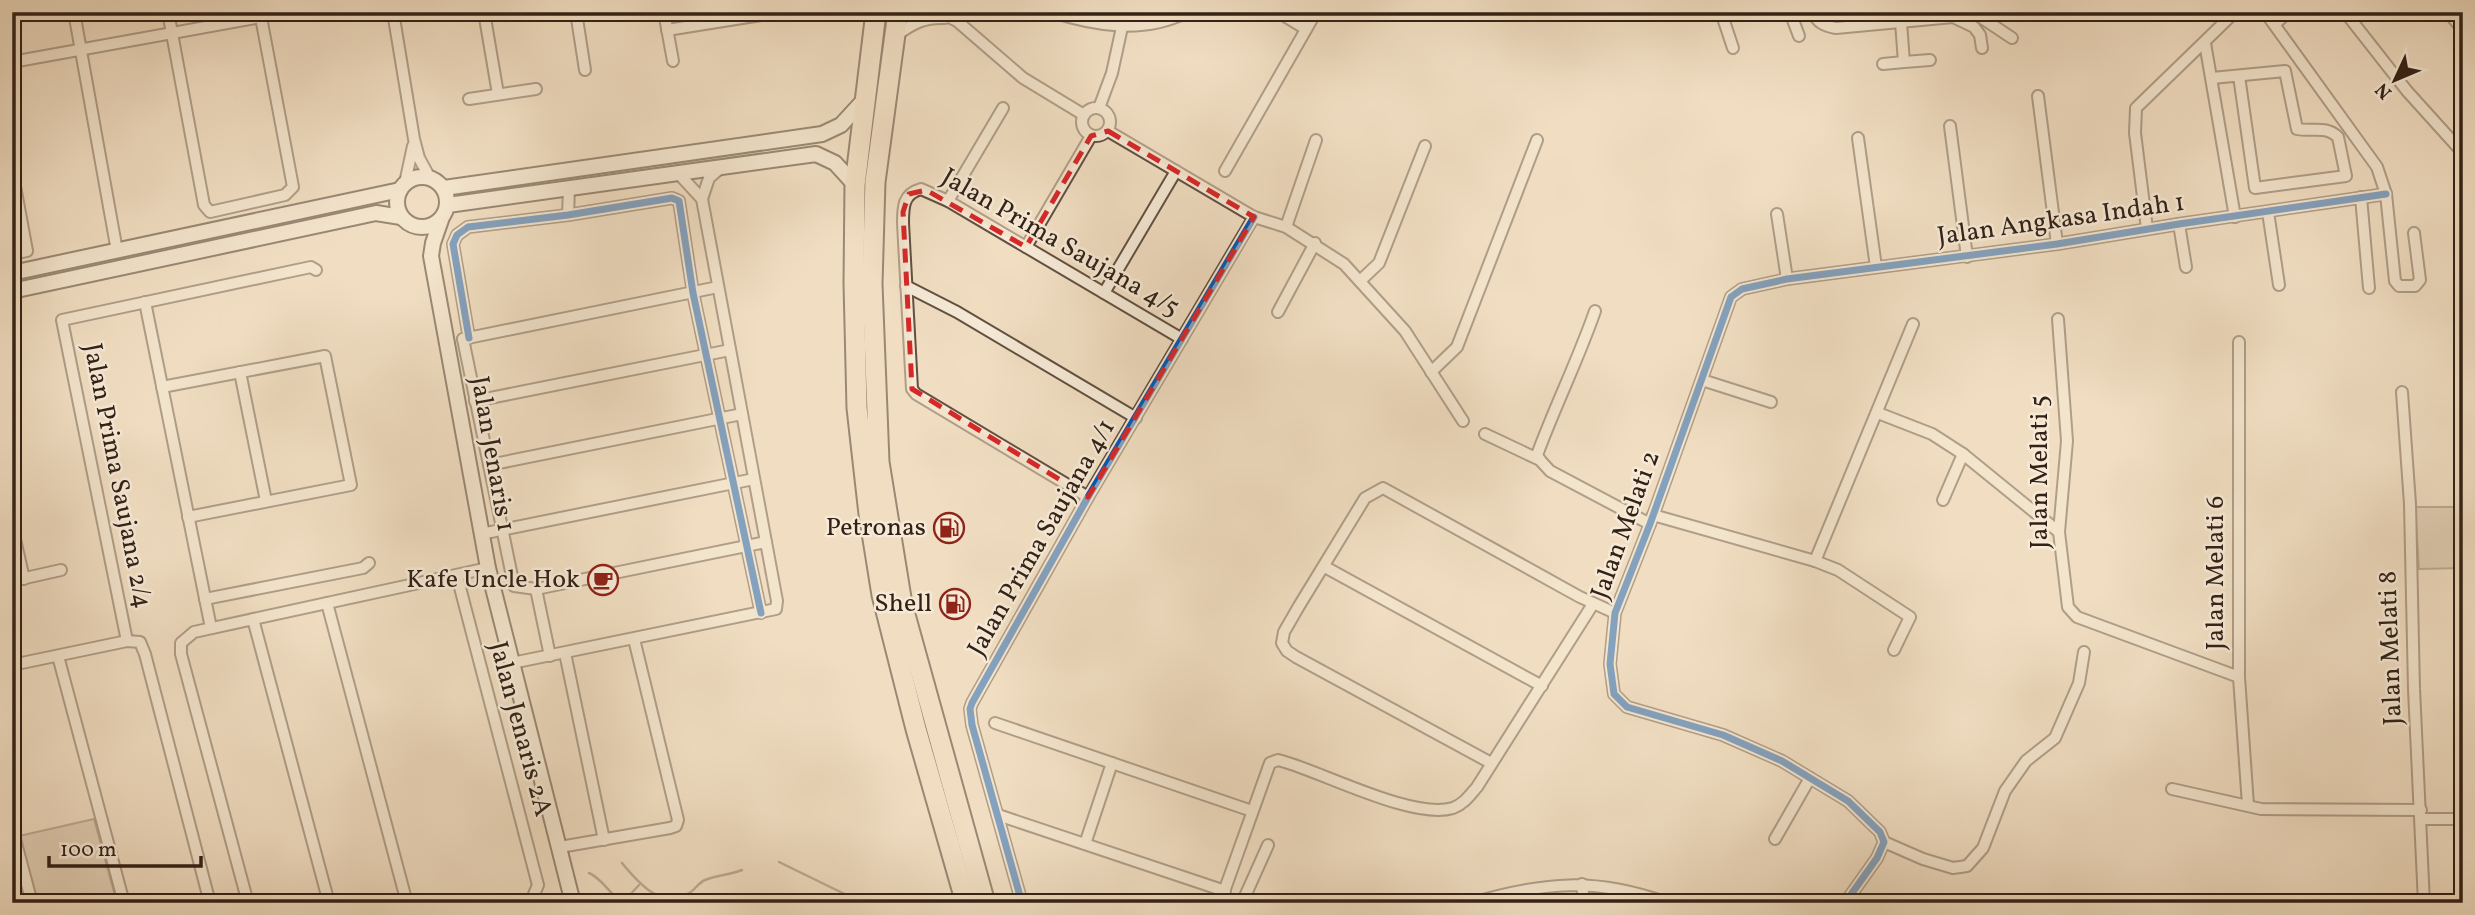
<svg xmlns="http://www.w3.org/2000/svg" width="2475" height="915" viewBox="0 0 2475 915" font-family="Vollkorn,serif">
  <style>
    .green { fill: #d1bea5; stroke: #82705e; stroke-width: 2 }
    .lines { fill: none; stroke-linecap: round; stroke-linejoin: round }
    .stream { stroke: #7e6c5a; stroke-width: 2.5 }
    .street-casing { stroke: #625041; stroke-width: 14 }
    .secondary-casing { stroke: #322116; stroke-width: 18 }
    .highway-casing { stroke: #322116; stroke-width: 23 }
    .street { stroke: #f6ead7; stroke-width: 10 }
    .secondary { stroke: #f6ead7; stroke-width: 14 }
    .highway { stroke: #f1dec2; stroke-width: 19 }
    .cycleway-casing { stroke: #f6ead7; stroke-width: 11 }
    .cycleway { stroke: #0057b8; stroke-width: 7 }
    .marked { fill: none; stroke: #d62828; stroke-width: 5; stroke-dasharray: 14 9; stroke-linejoin: round }
    .labels { text-anchor: middle; dominant-baseline: central; stroke-width: 5; stroke-linejoin: round; paint-order: stroke }
    .street-label { font-size: 26px; fill: #322116; stroke: #f6ead7 }
    .poi-label { font-size: 26px; fill: #322116; stroke: #f6ead7; text-anchor: end }
  </style>
  <rect width="100%" height="100%" fill="#f1dec2"/>
  <filter id="stains"><feTurbulence type="fractalNoise" baseFrequency=".00286" numOctaves="4"/><feColorMatrix values="0 0 0 0 .2 0 0 0 0 .09 0 0 0 0 .02 0 0 0 .5 -.17"/></filter>
  <radialGradient id="worn" r=".72"><stop offset=".6" stop-color="#630" stop-opacity="0"/><stop offset="1" stop-color="#630" stop-opacity=".3"/></radialGradient>
  <!-- green -->
  <g class="green">
    <path d="M2415,507H2463V568L2419,569Z"/>
    <path d="M94,819L117,903H37L19,836Z"/>
  </g>
  <g class="lines">
    <!-- stream -->
    <g class="stream">
      <path d="M779,862L863,903"/>
      <path d="M622,863C638,882 660,910 689,893C695,890 698,883 705,880C717,875 730,875 742,870"/>
      <path d="M589,873C601,878 607,890 618,899L627,898L639,885"/>
    </g>
    <!-- street casing -->
    <g class="street-casing">
      <g id="street">
        <path d="M74,12L117,251"/>
        <path d="M168,12L204,205L210,212L285,195L293,187L260,12"/>
        <path d="M393,12L414,139L419,158L430,178"/>
        <path d="M484,12L498,94"/>
        <path d="M576,12L585,70"/>
        <path d="M664,12L673,61"/>
        <path d="M939,12L957,21L1023,78L1084,115"/>
        <path d="M1052,12C1096,26 1144,34 1187,12"/>
        <path d="M1278,12L1306,29"/>
        <path d="M1721,12L1733,48"/>
        <path d="M1790,12L1799,36"/>
        <path d="M1813,12C1817,23 1825,26 1836,28L1953,17L1974,27L1980,35L1982,48"/>
        <path d="M1973,12L2012,38"/>
        <path d="M2265,12L2377,167L2386,194L2395,281L2399,286H2415L2420,280L2414,233"/>
        <path d="M2345,12L2407,91L2463,153"/>
        <path d="M2448,12L2463,30"/>
        <path d="M1901,22L1904,62L1930,60"/>
        <path d="M2275,24L2288,12"/>
        <path d="M667,30L780,12"/>
        <path d="M897,35C913,23 925,17 945,18"/>
        <path d="M2205,43L2235,217"/>
        <path d="M12,62L261,17"/>
        <path d="M1883,64L1904,62"/>
        <path d="M2212,78L2285,71L2297,129C2312,132 2326,125 2338,137L2346,176L2255,188L2239,76"/>
        <path d="M2038,96L2057,244"/>
        <path d="M469,99L536,89"/>
        <circle cx="1096" cy="122" r="14"/>
        <path d="M1099,108L1112,73L1122,27"/>
        <path d="M1950,126L1967,257"/>
        <path d="M1108,131L1254,217L1286,227L1344,264L1405,331L1463,421"/>
        <path d="M1858,138L1876,267"/>
        <path d="M12,170L27,251L12,254"/>
        <path d="M1225,171L1316,12"/>
        <path d="M405,183L413,146"/>
        <path d="M2361,197L2369,288"/>
        <path d="M702,199L709,178L722,167"/>
        <path d="M948,201L1003,108"/>
        <path d="M2268,212L2279,285"/>
        <path d="M1777,214L1787,279"/>
        <path d="M568,215L569,188"/>
        <path d="M2179,224L2186,267"/>
        <path d="M1286,227L1316,140"/>
        <path d="M2147,229L2135,133L2136,108L2235,12"/>
        <path d="M1026,247L1091,136"/>
        <path d="M1360,281L1379,263L1425,146"/>
        <path d="M906,286L957,312L1136,418"/>
        <path d="M1104,293L1176,171"/>
        <path d="M145,302L211,628"/>
        <path d="M1278,312L1315,243"/>
        <path d="M2058,319L2067,441L2059,532L2068,607L2077,617L2239,677"/>
        <path d="M469,338L453,244L457,235L468,227L568,215L672,198L679,201L693,293L761,613"/>
        <path d="M463,339L514,586L536,589L766,542"/>
        <path d="M463,339L718,287"/>
        <path d="M2239,342V677L2248,805"/>
        <path d="M240,372L266,501"/>
        <path d="M1431,372L1457,347L1537,140"/>
        <path d="M1702,380L1771,402"/>
        <path d="M162,387L325,356L351,485L188,517"/>
        <path d="M2402,392L2410,504L2414,689L2424,903"/>
        <path d="M475,401L730,350"/>
        <path d="M1878,413L1932,434L1963,454L2059,532"/>
        <path d="M1485,434L1540,460L1550,471L1650,524"/>
        <path d="M1540,460L1537,455C1555,406 1578,360 1595,311"/>
        <path d="M489,465L742,414"/>
        <path d="M1088,497L916,394L912,389L903,223C903,207 903,194 921,189L948,201L1182,339"/>
        <path d="M1943,500L1963,454"/>
        <path d="M1653,515L1815,561L1838,570L1910,617L1894,650"/>
        <path d="M12,526L24,579"/>
        <path d="M481,534L754,479"/>
        <path d="M1815,561L1913,324"/>
        <path d="M1325,567L1542,686"/>
        <path d="M457,576L538,885L532,899L524,903"/>
        <path d="M12,581L61,570"/>
        <path d="M536,589L550,656"/>
        <path d="M205,599L363,568L369,563"/>
        <path d="M327,603L407,903"/>
        <path d="M253,619L329,903"/>
        <path d="M127,641L62,320L311,267L316,270"/>
        <path d="M565,653L604,840"/>
        <path d="M58,656L124,903"/>
        <path d="M512,663L776,609L777,601L702,199L678,173"/>
        <path d="M12,665L127,641L140,642L145,654L210,903"/>
        <path d="M995,723L1252,811"/>
        <path d="M1491,763L1296,657L1287,651L1282,643L1284,632L1299,606L1365,498L1383,488L1580,597L1615,613"/>
        <path d="M2172,789L2261,809L2421,810"/>
        <path d="M998,815L1225,891"/>
        <path d="M2422,819H2463"/>
        <path d="M12,828L32,903"/>
        <path d="M1775,839L1810,778"/>
        <path d="M1884,842L1923,859L1953,868L1967,866L1983,848L2005,791L2026,761L2055,738L2079,683L2084,652"/>
        <path d="M1085,844L1112,763"/>
        <path d="M560,847L670,828L676,826L678,820L634,639"/>
        <path d="M1582,884L1584,903"/>
        <path d="M248,903L181,654V643L194,632L488,568"/>
        <path d="M1022,903L972,725L970,709L972,703L1088,497L1254,217"/>
        <path d="M1220,903L1270,763L1278,760L1285,762C1326,774 1414,820 1453,808C1464,804 1470,795 1477,787L1593,604"/>
        <path d="M1242,903L1268,845"/>
        <path d="M1472,903C1544,882 1595,877 1667,903"/>
        <path d="M1745,903L1748,900"/>
        <path d="M1845,903L1877,858L1884,842L1880,832L1848,801L1782,761L1723,735L1627,707L1614,694L1610,664L1615,613L1650,524L1731,297L1742,289L1787,279L2057,244L2179,224L2386,194"/>
      </g>
    </g>
    <!-- secondary casing -->
    <g class="secondary-casing">
      <g id="secondary">
        <circle cx="422" cy="202" r="25"/>
        <path d="M444,188L822,134L841,125L864,100"/>
        <path d="M448,205L816,154L835,163L855,185"/>
        <path d="M441,220L433,243L431,256L488,568L573,903"/>
        <path d="M12,273L400,190"/>
        <path d="M12,291L376,213L401,217"/>
      </g>
    </g>
    <!-- highway casing -->
    <g class="highway-casing">
      <g id="highway">
        <path d="M876,12L855,185L854,283L857,408L869,514L882,595L916,729L966,903"/>
        <path d="M898,12L875,182L872,284L879,462L902,604L985,903"/>
      </g>
    </g>
    <!-- street -->
    <use href="#street" class="street"/>
    <!-- secondary -->
    <use href="#secondary" class="secondary"/>
    <!-- highway -->
    <use href="#highway" class="highway"/>
    <!-- cycleway casing -->
    <g class="cycleway-casing">
      <g id="cycleway">
        <path d="M469,338L453,244L457,235L468,227L568,215L672,198L679,201L693,293L761,613"/>
        <path d="M1022,903L972,725L970,709L972,703L1088,497L1254,217"/>
        <path d="M1845,903L1877,858L1884,842L1880,832L1848,801L1782,761L1723,735L1627,707L1614,694L1610,664L1615,613L1650,524L1731,297L1742,289L1787,279L2057,244L2179,224L2386,194"/>
      </g>
    </g>
    <!-- cycleway -->
    <use href="#cycleway" class="cycleway"/>
  </g>
  <!-- marked area -->
  <path d="M0 0H2475V915H0ZM1108,131L1254,217L1088,497L912,389L903,212L909,194L926,190L1026,247L1091,136Z" fill="#f1dec2" fill-opacity=".55" fill-rule="evenodd"/>
  <path class="marked" d="M1108,131L1254,217L1088,497L912,389L903,212L909,194L926,190L1026,247L1091,136Z"/>
  <!-- icons -->
  <defs>
    <g id="fuel-ring" transform="scale(1.575)"><circle r="9.5" fill="#f6ead7" stroke="#8f2418" stroke-width="1.5"/><path d="M-5.5-6h7V0h2V4h1.3V-2.5L3-4.5l.8-.8L6-3V5H2.5V1h-1V6h-7ZM-4.2-4.7v3.2H.2V-4.7Z" fill="#8f2418"/></g>
    <g id="cafe-ring" transform="scale(1.575)"><circle r="9.5" fill="#f6ead7" stroke="#8f2418" stroke-width="1.5"/><path d="M-5.5-4.5H6V0H3Q3 3.5 0 3.5H-2.5Q-5.5 3.5-5.5 0ZM3-3.2v2h1.7v-2ZM-6 4.5H4V6H-6Z" fill="#8f2418"/></g>
  </defs>
  <g fill-rule="evenodd">
    <use href="#fuel-ring" x="949" y="528"/>
    <use href="#cafe-ring" x="603" y="580"/>
    <use href="#fuel-ring" x="955" y="604"/>
  </g>
  <g class="labels">
    <!-- street labels -->
    <g class="street-label">
      <text transform="translate(2061 220) rotate(-8)">Jalan Angkasa Indah 1</text>
      <text transform="translate(1060 243) rotate(30)">Jalan Prima Saujana 4/5</text>
      <text transform="translate(492 454) rotate(80)">Jalan Jenaris 1</text>
      <text transform="translate(2040 472) rotate(-90)">Jalan Melati 5</text>
      <text transform="translate(117 476) rotate(79)">Jalan Prima Saujana 2/4</text>
      <text transform="translate(1626 525) rotate(-70)">Jalan Melati 2</text>
      <text transform="translate(1042 538) rotate(-60)">Jalan Prima Saujana 4/1</text>
      <text transform="translate(2216 573) rotate(-90)">Jalan Melati 6</text>
      <text transform="translate(2391 648) rotate(-92)">Jalan Melati 8</text>
      <text transform="translate(520 729) rotate(75)">Jalan Jenaris 2A</text>
    </g>
    <!-- poi labels -->
    <g class="poi-label">
      <text x="926" y="528">Petronas</text>
      <text x="580" y="580">Kafe Uncle Hok</text>
      <text x="932" y="604">Shell</text>
    </g>
  </g>
  <!-- margin -->
  <rect width="2475" height="915" fill="none" stroke="#f1dec2" stroke-width="42"/>
  <rect x="14" y="14" width="2447" height="887" fill="none" stroke="#322116" stroke-width="3.5"/>
  <rect x="21" y="21" width="2433" height="873" fill="none" stroke="#322116" stroke-width="2"/>
  <!-- north arrow -->
  <g transform="translate(2395 80) rotate(226)" stroke="#f6ead7" stroke-width="5" paint-order="stroke">
  <path d="M0-5L12 26L0 18L-12 26Z" fill="#322116"/>
  <text y="-10" font-size="19" font-weight="bold" text-anchor="middle" fill="#322116">N</text>
  </g>
  <!-- scale -->
  <path d="M49 856v10h152v-10" fill="none" stroke="#322116" stroke-width="3.5"/>
  <text x="60" y="856" font-size="21" fill="#322116" stroke="#f6ead7" stroke-width="5" paint-order="stroke">100 m</text>
  <rect width="100%" height="100%" filter="url(#stains)"/>
  <rect width="100%" height="100%" fill="url(#worn)"/>
</svg>
